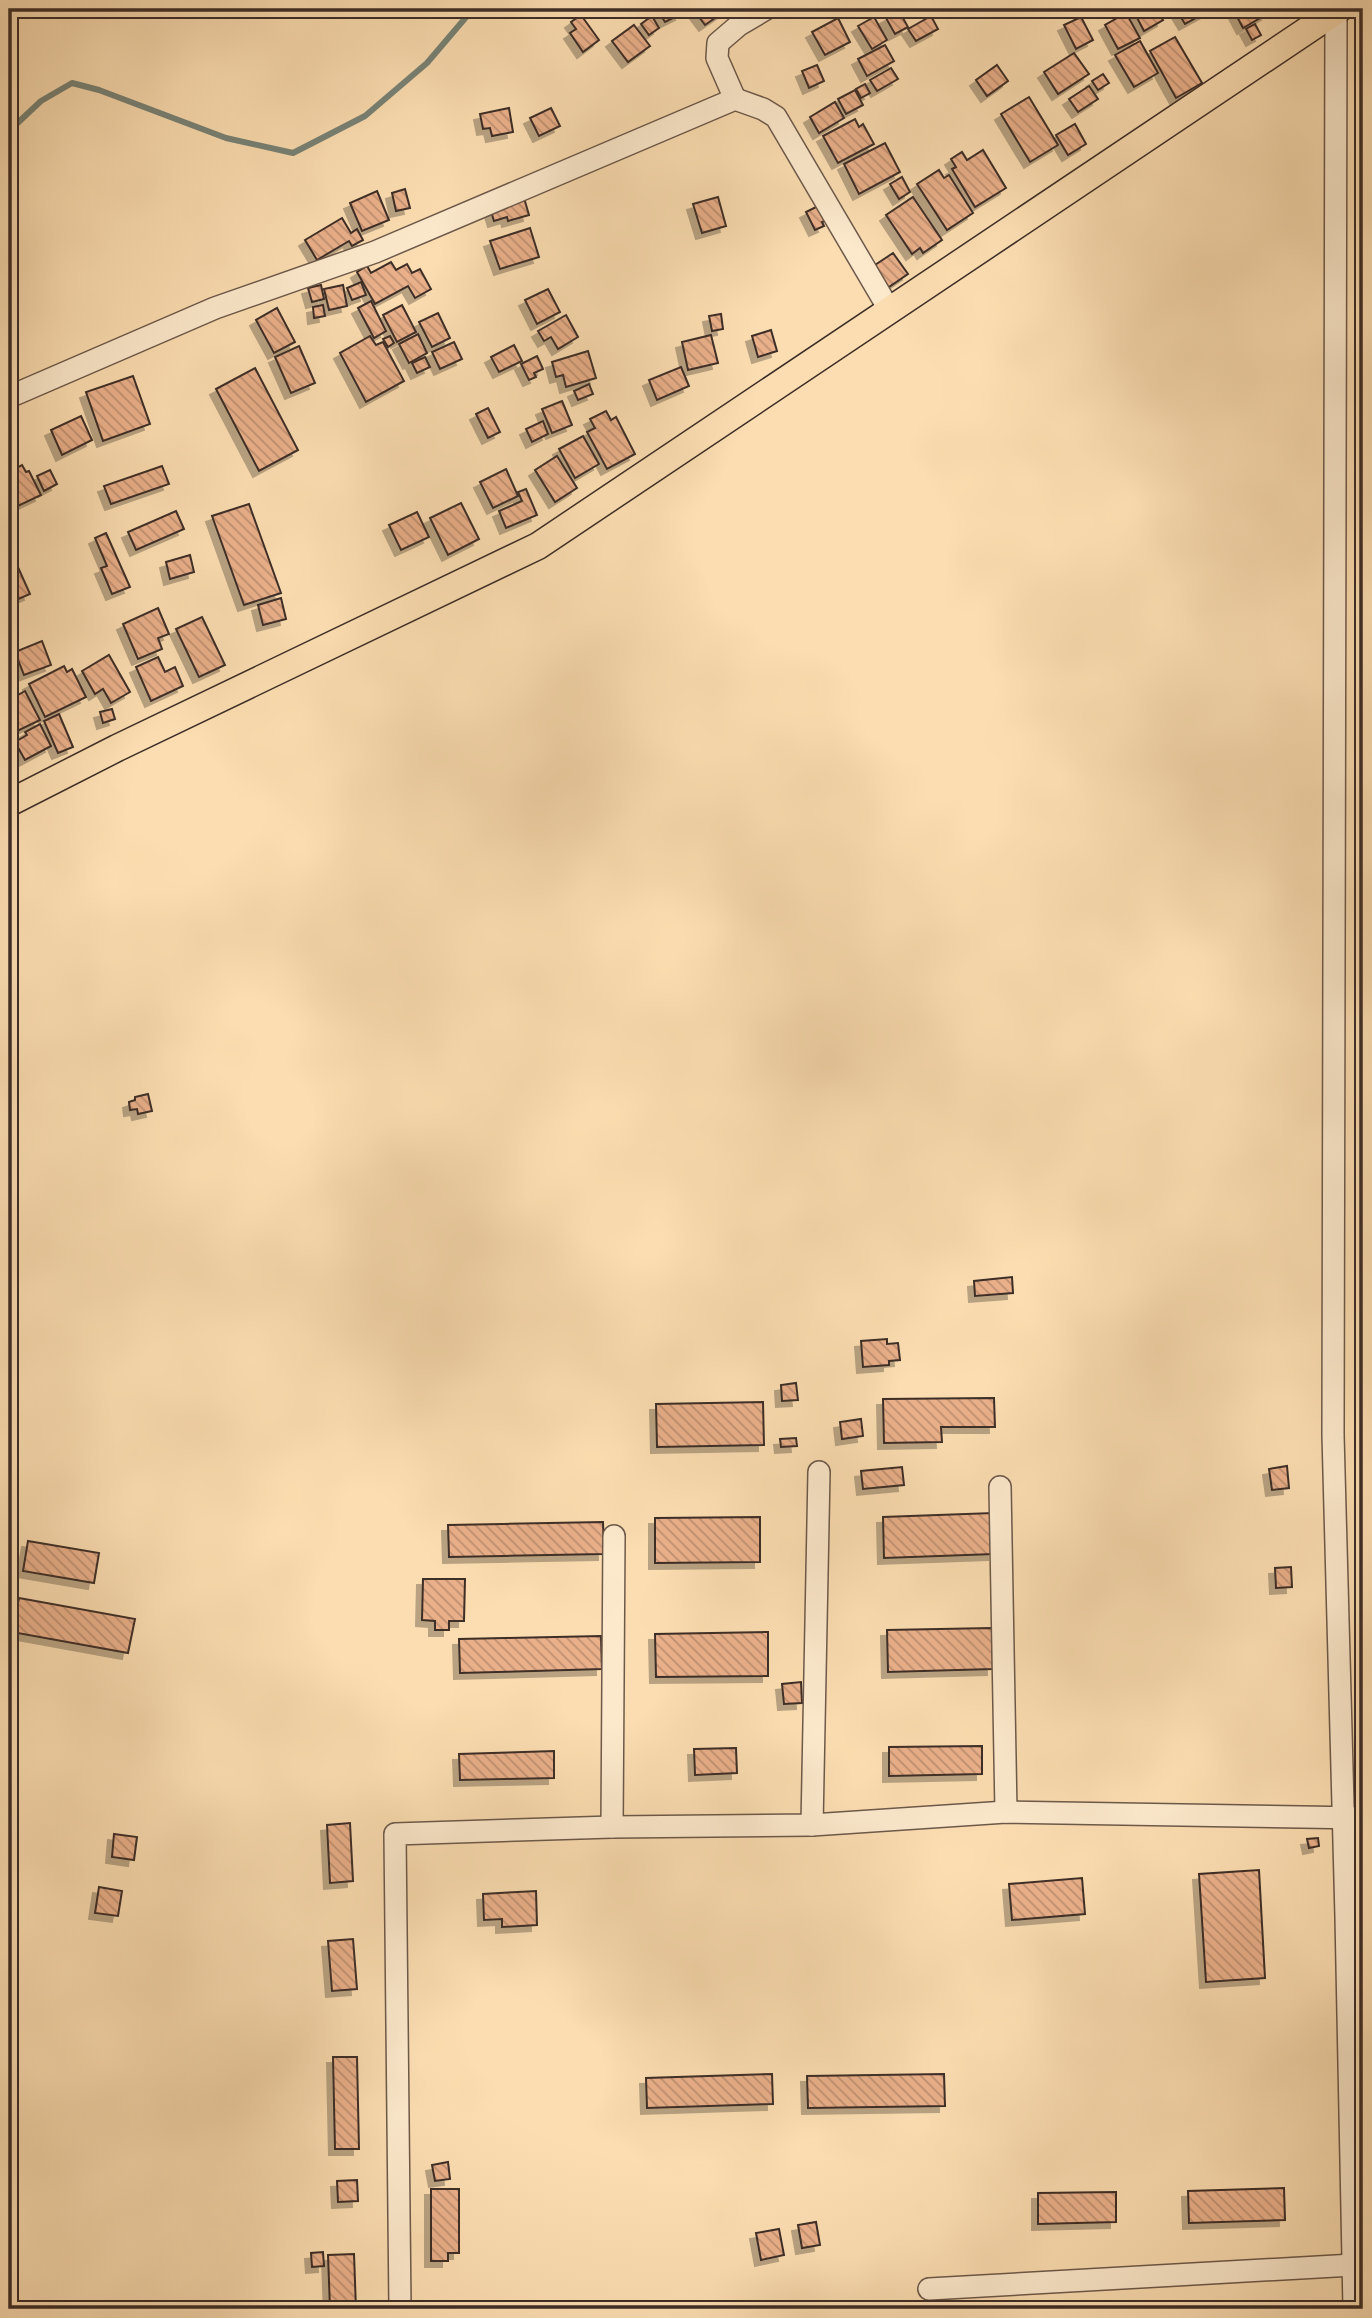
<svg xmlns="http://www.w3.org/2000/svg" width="1372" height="2318" viewBox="0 0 1372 2318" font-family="'Gentium Book Plus',serif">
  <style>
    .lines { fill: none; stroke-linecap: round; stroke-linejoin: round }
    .stream { stroke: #788377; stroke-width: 6 }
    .building { fill: url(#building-back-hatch); stroke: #3d2d27; stroke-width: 2; filter: url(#shadow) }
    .minor-casing { stroke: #6c594a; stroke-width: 24 }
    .major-casing { stroke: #3d2d27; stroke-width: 29 }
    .minor { stroke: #fce9cc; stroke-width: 21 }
    .major { stroke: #fbddb1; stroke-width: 26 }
  </style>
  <defs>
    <pattern id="building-back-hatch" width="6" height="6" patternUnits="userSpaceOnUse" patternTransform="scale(1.75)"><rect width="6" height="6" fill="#eab08a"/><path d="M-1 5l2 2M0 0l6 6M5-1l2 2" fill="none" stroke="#bf9071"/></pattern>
    <filter id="shadow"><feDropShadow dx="-6" dy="6" stdDeviation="0" flood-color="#0004"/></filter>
  </defs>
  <rect width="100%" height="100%" fill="#fbddb1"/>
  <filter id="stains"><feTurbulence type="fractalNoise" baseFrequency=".00286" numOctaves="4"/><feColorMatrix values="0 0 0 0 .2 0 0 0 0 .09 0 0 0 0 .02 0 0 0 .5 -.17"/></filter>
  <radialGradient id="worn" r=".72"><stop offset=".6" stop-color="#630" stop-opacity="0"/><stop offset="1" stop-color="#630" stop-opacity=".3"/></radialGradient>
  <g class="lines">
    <!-- stream -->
    <path class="stream" d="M9,131L41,101L72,83L99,90L226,138L293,153L365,116L427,63L473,9"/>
  </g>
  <!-- building -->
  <g class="building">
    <path d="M657,9H678L681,14L665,22Z"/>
    <path d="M693,9H728L705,25Z"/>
    <path d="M1136,9H1157L1163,20L1144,31L1133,10Z"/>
    <path d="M1176,9H1205L1207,12L1185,24Z"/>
    <path d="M1233,9H1264L1267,14L1243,28Z"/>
    <path d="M899,11L908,27L895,34L886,18Z"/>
    <path d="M1126,13L1140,38L1118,49L1105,25Z"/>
    <path d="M581,15L599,40L583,52L570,33L576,29L571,22Z"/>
    <path d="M652,16L659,28L649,35L641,24Z"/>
    <path d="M931,16L938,29L916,41L908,29Z"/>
    <path d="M874,17L887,40L872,49L858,26Z"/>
    <path d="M1081,17L1093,40L1076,49L1064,25Z"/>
    <path d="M838,18L850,42L825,55L812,32Z"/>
    <path d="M1255,24L1261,35L1252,40L1246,29Z"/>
    <path d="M634,25L650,46L628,62L612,41Z"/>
    <path d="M1175,37L1202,83L1176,98L1150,51Z"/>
    <path d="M1140,41L1158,73L1134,87L1115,55Z"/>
    <path d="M885,45L894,61L867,76L858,59Z"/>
    <path d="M1074,53L1089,74L1058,94L1044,72Z"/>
    <path d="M817,65L824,81L809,88L802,71Z"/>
    <path d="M997,65L1008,81L987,96L976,80Z"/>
    <path d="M891,68L898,79L877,91L870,80Z"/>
    <path d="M1103,74L1109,83L1098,90L1092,81Z"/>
    <path d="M865,84L870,93L861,98L856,89Z"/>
    <path d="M1089,86L1098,99L1078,112L1069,99Z"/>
    <path d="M855,90L863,105L846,114L838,99Z"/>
    <path d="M1029,97L1058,145L1030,162L1001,114Z"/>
    <path d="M835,102L844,118L819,133L810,117Z"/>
    <path d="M509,108L513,132L492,136L490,128L483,129L480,114Z"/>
    <path d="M551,108L560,126L539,136L530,118Z"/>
    <path d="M855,119L859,127L863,124L874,144L838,163L823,136Z"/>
    <path d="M1075,124L1086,144L1068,155L1056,135Z"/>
    <path d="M885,143L900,172L859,194L844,164Z"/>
    <path d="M983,150L1006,188L975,207L952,169L956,167L951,159L962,152L967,160Z"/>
    <path d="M939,170L944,178L949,175L973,213L947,230L917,184Z"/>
    <path d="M902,177L910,192L899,199L890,184Z"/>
    <path d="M405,189L410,208L396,211L392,193Z"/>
    <path d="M377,191L389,220L362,231L350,203Z"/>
    <path d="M718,197L726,226L702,233L693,204Z"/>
    <path d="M913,197L942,240L923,253L920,248L912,254L886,215Z"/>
    <path d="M524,198L529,215L508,221L507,217L494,221L490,208Z"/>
    <path d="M820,205L827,220L822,222L824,226L815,230L806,212Z"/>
    <path d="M342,218L351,233L357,229L363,240L352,246L349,241L317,260L305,240Z"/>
    <path d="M530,228L539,257L500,269L490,241Z"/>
    <path d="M893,253L908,274L886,289L872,267Z"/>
    <path d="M391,262L396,270L407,264L412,273L420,269L431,289L415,298L408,286L375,304L357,272L367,266L371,273Z"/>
    <path d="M361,282L366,295L352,300L347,288Z"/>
    <path d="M321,285L324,299L312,302L308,288Z"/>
    <path d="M343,285L347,306L329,310L324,289Z"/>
    <path d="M548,289L560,312L537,324L525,300Z"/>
    <path d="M371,301L386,331L374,338L358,308Z"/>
    <path d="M323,305L325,316L314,318L313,307Z"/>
    <path d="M402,305L416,332L397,342L383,315Z"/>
    <path d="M277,308L295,342L274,353L256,320Z"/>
    <path d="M438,313L450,338L432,347L419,322Z"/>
    <path d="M721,314L723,329L712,331L709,316Z"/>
    <path d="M566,315L578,337L558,349L551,337L544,341L538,331Z"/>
    <path d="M771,330L777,351L758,357L752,336Z"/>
    <path d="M418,334L427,353L409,363L399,344Z"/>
    <path d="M711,335L718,363L688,370L682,342Z"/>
    <path d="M370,336L376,345L383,342L404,381L366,402L340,353Z"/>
    <path d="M390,336L394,343L388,347L383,339Z"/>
    <path d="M454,342L462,359L440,369L432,352Z"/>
    <path d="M514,345L522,361L499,372L491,357Z"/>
    <path d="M299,346L315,383L291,393L275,357Z"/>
    <path d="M588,351L596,378L566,387L563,375L556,377L552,362Z"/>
    <path d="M537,356L543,369L534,373L536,377L529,380L521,364Z"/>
    <path d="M425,357L430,367L417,373L412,363Z"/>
    <path d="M681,367L689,386L657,400L649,380Z"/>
    <path d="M255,368L298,450L259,471L216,389Z"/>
    <path d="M133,376L150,424L103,441L86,392Z"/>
    <path d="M589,384L593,394L578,400L574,391Z"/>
    <path d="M562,401L572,425L552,433L542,409Z"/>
    <path d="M488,408L500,432L488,438L476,414Z"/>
    <path d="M606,411L611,420L616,417L635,454L607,469L587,432L595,428L590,419Z"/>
    <path d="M81,416L92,440L62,455L51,430Z"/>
    <path d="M543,421L548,434L532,442L526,429Z"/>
    <path d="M583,436L599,464L575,478L559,449Z"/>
    <path d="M557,456L577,488L555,502L535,470Z"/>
    <path d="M22,465L26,472L29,471L41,495L18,506L13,494L9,496V472Z"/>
    <path d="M162,466L169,484L111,504L104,486Z"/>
    <path d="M506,469L518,496L493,508L480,482Z"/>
    <path d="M50,470L57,484L44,491L37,476Z"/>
    <path d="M526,489L537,515L506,528L499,511L522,501L518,492Z"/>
    <path d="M461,503L479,539L448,555L430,518Z"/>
    <path d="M249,504L281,593L244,605L212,516Z"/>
    <path d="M176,511L184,529L136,550L128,532Z"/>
    <path d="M417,512L429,537L401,550L389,525Z"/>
    <path d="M106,533L130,587L112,594L101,568L107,566L95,538Z"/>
    <path d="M190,555L194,572L170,579L166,562Z"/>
    <path d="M17,565L30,594L9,603V568Z"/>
    <path d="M281,598L286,619L263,625L258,605Z"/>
    <path d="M158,608L169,634L158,638L162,649L138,659L123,624Z"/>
    <path d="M202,617L225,665L199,677L176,629Z"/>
    <path d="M42,641L51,665L24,675L15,652Z"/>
    <path d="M109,655L130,692L111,703L103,689L95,694L82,671Z"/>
    <path d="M158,657L165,672L175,667L183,686L151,701L136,667Z"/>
    <path d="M64,666L67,672L72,669L86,697L45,717L29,684Z"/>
    <path d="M14,691L16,696L25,691L40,720L9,735V694Z"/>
    <path d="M112,709L115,719L103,723L100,712Z"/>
    <path d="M59,714L73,747L58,753L44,721Z"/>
    <path d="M40,724L51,746L25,760L15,742L27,735L25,732Z"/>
    <path d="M148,1094L152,1111L138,1114L137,1109L130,1110L129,1102L135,1100V1097Z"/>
    <path d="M1012,1277L1013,1293L975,1296L974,1281Z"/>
    <path d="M887,1339V1344L898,1343L900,1360L889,1361V1365L863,1367L861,1341Z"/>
    <path d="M796,1383L798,1400L782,1401L781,1385Z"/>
    <path d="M994,1398L995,1427H941L942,1442L884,1443L883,1399Z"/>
    <path d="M763,1402L764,1445L657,1447L656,1404Z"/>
    <path d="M861,1419L863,1436L842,1439L840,1422Z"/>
    <path d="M796,1438L797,1446L781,1447L780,1439Z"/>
    <path d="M1287,1466L1289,1488L1272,1490L1269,1469Z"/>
    <path d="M902,1467L904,1485L863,1489L861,1471Z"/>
    <path d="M993,1513L994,1554L884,1558L883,1517Z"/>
    <path d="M760,1517V1562L655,1563V1518Z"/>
    <path d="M603,1522L604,1554L449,1557L448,1525Z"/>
    <path d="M28,1541L99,1553L94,1583L23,1571Z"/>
    <path d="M1291,1567L1292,1587L1276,1588L1275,1568Z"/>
    <path d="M423,1579H465L464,1621H449V1630H435V1621L422,1620Z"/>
    <path d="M19,1598L135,1619L128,1653L12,1632Z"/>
    <path d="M992,1628L993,1669L888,1672L887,1630Z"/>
    <path d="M768,1632V1676L656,1677L655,1634Z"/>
    <path d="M601,1636L602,1669L460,1673L459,1639Z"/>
    <path d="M801,1682L802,1703L784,1704L782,1684Z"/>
    <path d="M982,1746V1774L889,1776V1747Z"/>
    <path d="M736,1748L737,1773L695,1775L694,1749Z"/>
    <path d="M554,1751V1778L460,1780L459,1754Z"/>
    <path d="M350,1823L353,1881L330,1883L327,1825Z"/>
    <path d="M114,1834L137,1837L134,1860L112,1857Z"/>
    <path d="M1318,1838L1319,1846L1309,1848L1307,1839Z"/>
    <path d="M1259,1870L1265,1978L1206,1982L1199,1874Z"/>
    <path d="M1082,1878L1085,1914L1012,1920L1009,1884Z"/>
    <path d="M99,1887L122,1891L118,1916L95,1913Z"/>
    <path d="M536,1891L537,1925L502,1927V1919L484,1920L483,1894Z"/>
    <path d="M353,1939L357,1989L332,1991L328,1941Z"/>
    <path d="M333,2057H357L359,2149H335Z"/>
    <path d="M772,2074L773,2104L647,2108L646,2078Z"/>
    <path d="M944,2074L945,2106L808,2108L807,2076Z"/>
    <path d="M448,2162L450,2179L435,2181L432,2165Z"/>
    <path d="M357,2180L358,2201L338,2202L337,2181Z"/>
    <path d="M1284,2188L1285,2220L1189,2223L1188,2191Z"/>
    <path d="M431,2189H459V2253H448V2261H431Z"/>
    <path d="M1116,2192V2222L1038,2224V2193Z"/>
    <path d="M816,2222L820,2245L802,2248L798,2225Z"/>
    <path d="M779,2229L784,2255L761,2260L756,2233Z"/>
    <path d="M323,2252L324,2266L312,2267L311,2253Z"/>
    <path d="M354,2254L356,2309H330L328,2255Z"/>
  </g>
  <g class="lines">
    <!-- minor casing -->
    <g class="minor-casing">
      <g id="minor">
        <path d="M1336,11L1333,1435L1346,1917L1354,2309"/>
        <path d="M735,99L717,58L718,43L739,25L766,9"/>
        <path d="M9,397L215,308L375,252L735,99L763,109L776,117L890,311"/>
        <path d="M1000,1487L1006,1812"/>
        <path d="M812,1825L819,1472"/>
        <path d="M612,1827L614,1536"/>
        <path d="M929,2289L1353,2265"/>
        <path d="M400,2309L395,1834L612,1827L812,1825L1006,1812L1363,1818"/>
      </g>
    </g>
    <!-- major casing -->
    <g class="major-casing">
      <path id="major" d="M9,803L117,748L538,546L1339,9"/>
    </g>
    <!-- minor -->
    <use href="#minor" class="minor"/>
    <!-- major -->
    <use href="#major" class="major"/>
  </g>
  <!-- margin -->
  <rect width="1372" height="2318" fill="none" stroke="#fbddb1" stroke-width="35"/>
  <rect x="10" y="10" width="1351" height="2297" fill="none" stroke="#3d2d27" stroke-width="3.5"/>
  <rect x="18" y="18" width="1337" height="2283" fill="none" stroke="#3d2d27" stroke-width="2"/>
  <rect width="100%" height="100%" filter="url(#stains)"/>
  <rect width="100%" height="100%" fill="url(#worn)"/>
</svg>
